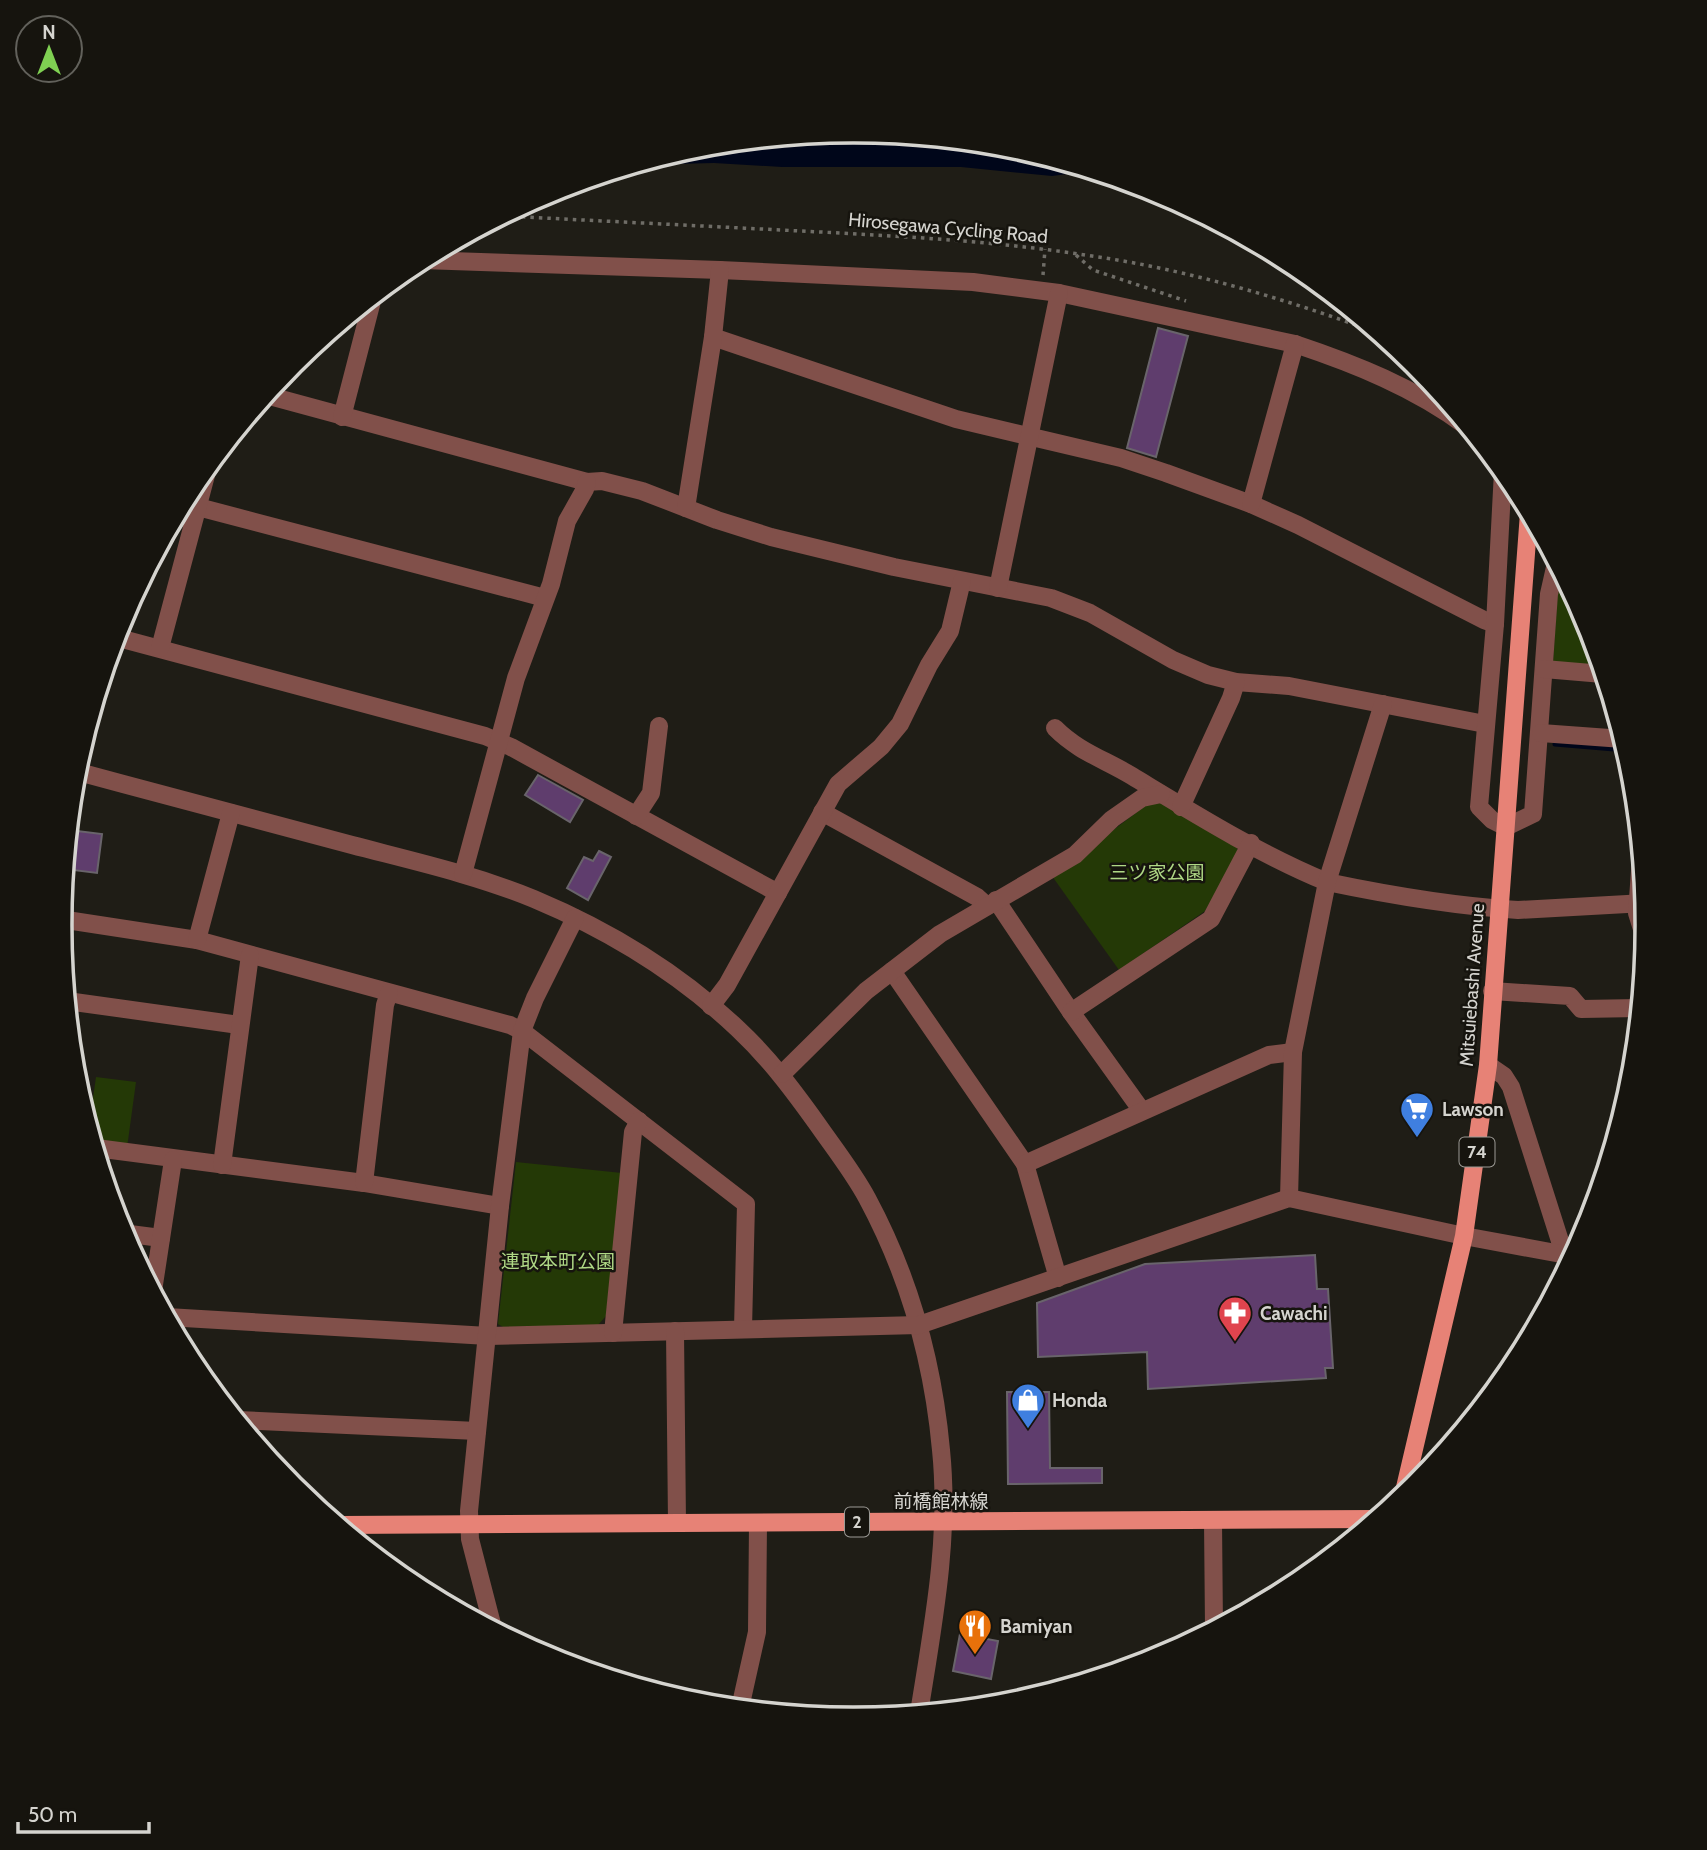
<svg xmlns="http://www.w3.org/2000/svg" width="1707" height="1850" viewBox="0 0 1707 1850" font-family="Cabin,'Noto Sans JP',sans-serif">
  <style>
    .green { fill: #243906 }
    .water { fill: #00061a }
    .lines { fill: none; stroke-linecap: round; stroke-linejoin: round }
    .stream { stroke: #00061a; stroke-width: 5 }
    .building { fill: #5f3d6d; stroke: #69646b; stroke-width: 2 }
    .path { stroke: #6f6d67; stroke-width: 3.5; stroke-dasharray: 3.5 5; stroke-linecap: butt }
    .minor { stroke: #81504a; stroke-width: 18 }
    .major { stroke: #e78276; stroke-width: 18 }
    .labels { text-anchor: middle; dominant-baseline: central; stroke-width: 5; stroke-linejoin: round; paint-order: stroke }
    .shield { fill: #16140e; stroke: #9c9a95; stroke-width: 2 }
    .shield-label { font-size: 18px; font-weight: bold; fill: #d5d4cf }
    .street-label { font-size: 19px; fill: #d5d4cf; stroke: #16140e }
    .park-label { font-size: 19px; fill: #afd885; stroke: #16140e }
    .poi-label { font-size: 19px; font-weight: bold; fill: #d5d4cf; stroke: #16140e; text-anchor: start }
    .rim { fill: none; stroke: #d5d4cf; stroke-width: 3.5 }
  </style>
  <rect width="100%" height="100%" fill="#1f1d16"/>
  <!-- green -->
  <g class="green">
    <path d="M1562,575L1587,622L1602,669L1559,665L1553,661L1558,589Z"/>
    <path d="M1160,803L1236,843L1238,853L1205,911L1119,970L1052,876L1148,804Z"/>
    <path d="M96,1077L136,1082L127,1148L94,1144L89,1126Z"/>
    <path d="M516,1162L622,1173L606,1316L598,1325L503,1327L498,1324Z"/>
  </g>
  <!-- water -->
  <path class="water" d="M854,131L1009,146L1091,171L1052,176L961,167H782L714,163L637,165L699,146Z"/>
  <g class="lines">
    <!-- stream -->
    <path class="stream" d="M1555,744L1626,750"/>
  </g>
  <!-- building -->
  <g class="building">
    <path d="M1158,328L1188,336L1156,457L1127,448Z"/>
    <path d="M538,775L583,800L570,822L525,795Z"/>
    <path d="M69,830L102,834L97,873L65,869Z"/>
    <path d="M599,851L611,857L588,900L567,888L584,857L593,861Z"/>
    <path d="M1315,1255L1317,1289H1328L1333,1368H1325L1326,1378L1148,1389L1147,1352L1038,1357L1037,1303L1145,1264Z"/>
    <path d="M1007,1392H1049L1050,1468H1102V1483L1008,1484Z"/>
    <path d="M960,1634L998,1641L991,1679L953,1671Z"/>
  </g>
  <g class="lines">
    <!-- path -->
    <g class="path">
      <path d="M505,216C603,221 702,226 801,231C898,236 996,241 1092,256C1189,270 1286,299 1378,333"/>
      <path d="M1076,255L1093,270L1186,301"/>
      <path d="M1043,275L1045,249"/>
    </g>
    <!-- minor -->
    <g class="minor">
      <path d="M422,260L720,270L973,282L1059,293L1295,344C1355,364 1415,388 1466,426"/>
      <path d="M713,337L956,419L1121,458L1166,473L1251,504L1298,525L1484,620L1495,624"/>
      <path d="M266,395L587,482L602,481L642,491L717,520L771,537L894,567L1051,598L1090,613L1173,660L1208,675L1236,682L1289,686L1485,724"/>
      <path d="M342,417L373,297"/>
      <path d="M1503,471L1495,624L1479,807L1492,820L1506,827L1533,814L1549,594L1556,563"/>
      <path d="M1251,504L1295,344"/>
      <path d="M198,507L545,598"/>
      <path d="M686,508L713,337L720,270"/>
      <path d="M998,588L1059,293"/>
      <path d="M115,637L485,736L511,747L778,893"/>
      <path d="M160,648L209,464"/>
      <path d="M1544,669L1603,674"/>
      <path d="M1055,728C1079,752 1104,759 1132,776C1195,814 1259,854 1327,882C1389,895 1454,906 1518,910L1645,903"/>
      <path d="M1541,733L1623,739"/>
      <path d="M75,771C167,796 259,820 352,845C413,861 476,875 534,899C608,930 680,974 738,1029C769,1058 793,1090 818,1125C834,1148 853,1172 867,1198C909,1276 933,1362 941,1450C950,1538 933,1625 919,1713"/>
      <path d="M1181,807L1231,698L1236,682"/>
      <path d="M822,812L977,897L987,906"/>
      <path d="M636,816L651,793L659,726"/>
      <path d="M1641,857L1637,913L1646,942"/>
      <path d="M463,874L516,678L551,584L567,521L585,489L587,482"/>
      <path d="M996,900L1071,1012L1142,1111"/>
      <path d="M60,919L197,940L510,1025L522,1031L746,1204L743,1329"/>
      <path d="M197,940L231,813"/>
      <path d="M892,971L1025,1164L1058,1278"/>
      <path d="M1492,991L1570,996L1581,1009L1639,1008"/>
      <path d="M67,1001L239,1025"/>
      <path d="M711,1006L727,985L838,784L881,747L900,724L929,665L950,631L962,581"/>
      <path d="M1071,1012L1211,919L1251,843"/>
      <path d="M1488,1065L1504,1076L1511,1087L1567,1263"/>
      <path d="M782,1074L866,991L940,934L1075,855L1112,819L1142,798L1161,794"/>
      <path d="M96,1148L364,1183L500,1206"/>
      <path d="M1025,1164L1269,1055L1293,1052"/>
      <path d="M222,1165L250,955"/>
      <path d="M364,1183L385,1005L389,993"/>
      <path d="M1289,1198L1293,1052L1327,882L1383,704"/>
      <path d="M122,1233L161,1238"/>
      <path d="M153,1291L173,1160"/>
      <path d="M167,1317L488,1336L919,1325L1289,1198L1464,1236L1572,1256"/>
      <path d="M675,1331L677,1523"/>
      <path d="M613,1333L633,1132L639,1121"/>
      <path d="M238,1420L477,1431"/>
      <path d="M1213,1521L1214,1628"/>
      <path d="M493,1628L470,1539L469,1511L500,1206L522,1031L535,998L575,918"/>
      <path d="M740,1708L757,1632L758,1523"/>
    </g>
    <!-- major -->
    <g class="major">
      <path d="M1403,1496L1464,1236L1488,1065L1529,513"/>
      <path d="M339,1525L1376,1519"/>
    </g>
  </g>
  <!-- icons -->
  <defs>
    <g id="supermarket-pin" transform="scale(1.75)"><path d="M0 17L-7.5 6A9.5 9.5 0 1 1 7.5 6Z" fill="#3f7fe0" stroke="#16140e"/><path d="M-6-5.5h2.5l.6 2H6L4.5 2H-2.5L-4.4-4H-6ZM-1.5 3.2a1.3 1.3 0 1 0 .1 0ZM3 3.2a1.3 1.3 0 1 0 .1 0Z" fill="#fff"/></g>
    <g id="pharmacy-pin" transform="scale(1.75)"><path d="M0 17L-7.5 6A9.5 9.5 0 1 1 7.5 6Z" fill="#e0444e" stroke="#16140e"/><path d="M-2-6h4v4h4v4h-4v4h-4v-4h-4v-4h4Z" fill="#fff"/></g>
    <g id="shop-pin" transform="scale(1.75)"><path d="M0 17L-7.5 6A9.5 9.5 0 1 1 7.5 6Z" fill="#3f7fe0" stroke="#16140e"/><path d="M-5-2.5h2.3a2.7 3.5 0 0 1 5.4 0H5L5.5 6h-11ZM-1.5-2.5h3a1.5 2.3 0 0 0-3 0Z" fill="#fff"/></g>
    <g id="restaurant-pin" transform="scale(1.75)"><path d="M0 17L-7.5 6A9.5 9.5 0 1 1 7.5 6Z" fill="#e8710a" stroke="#16140e"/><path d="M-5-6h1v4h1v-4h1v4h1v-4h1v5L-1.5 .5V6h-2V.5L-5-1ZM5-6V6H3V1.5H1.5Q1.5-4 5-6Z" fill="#fff"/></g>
  </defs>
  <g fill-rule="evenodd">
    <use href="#supermarket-pin" x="1417" y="1109"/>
    <use href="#pharmacy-pin" x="1235" y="1313"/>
    <use href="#shop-pin" x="1028" y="1400"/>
    <use href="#restaurant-pin" x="975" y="1626"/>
  </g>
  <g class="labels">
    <!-- shield labels -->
    <g class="shield">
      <rect x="1459.5" y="1137.5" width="35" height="29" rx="5"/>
      <rect x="845" y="1507.5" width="24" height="29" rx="5"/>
    </g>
    <g class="shield-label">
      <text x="1477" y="1152">74</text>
      <text x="857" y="1522">2</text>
    </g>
    <!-- street labels -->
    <g class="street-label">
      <text transform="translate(948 228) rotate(5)">Hirosegawa Cycling Road</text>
      <text transform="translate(1472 985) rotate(-86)">Mitsuiebashi Avenue</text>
      <text x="941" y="1501">前橋館林線</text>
    </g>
    <!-- park labels -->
    <g class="park-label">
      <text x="1157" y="872">三ツ家公園</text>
      <text x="558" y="1261">連取本町公園</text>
    </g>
    <!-- poi labels -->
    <g class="poi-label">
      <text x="1442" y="1109">Lawson</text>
      <text x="1260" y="1313">Cawachi</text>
      <text x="1052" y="1400">Honda</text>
      <text x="1000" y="1626">Bamiyan</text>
    </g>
  </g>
  <!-- crop -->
  <path d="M0 0H1707V1850H0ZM853 143H854A781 781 0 0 1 1635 924V926A781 781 0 0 1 854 1707H853A781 781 0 0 1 72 926V924A781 781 0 0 1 853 143Z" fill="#16140e" fill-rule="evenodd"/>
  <path class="rim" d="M853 143H854A781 781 0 0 1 1635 924V926A781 781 0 0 1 854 1707H853A781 781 0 0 1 72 926V924A781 781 0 0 1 853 143Z"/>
  <!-- north arrow -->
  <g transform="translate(49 49)"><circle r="33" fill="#16140e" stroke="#62615b" stroke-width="2"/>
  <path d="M0-5L12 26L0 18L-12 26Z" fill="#7fd052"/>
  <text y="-10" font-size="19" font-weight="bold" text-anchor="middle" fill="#d5d4cf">N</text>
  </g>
  <!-- scale -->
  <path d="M18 1822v10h131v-10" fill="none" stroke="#d5d4cf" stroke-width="3.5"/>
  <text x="28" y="1822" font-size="21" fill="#d5d4cf" stroke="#16140e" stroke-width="5" paint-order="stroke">50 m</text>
</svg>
